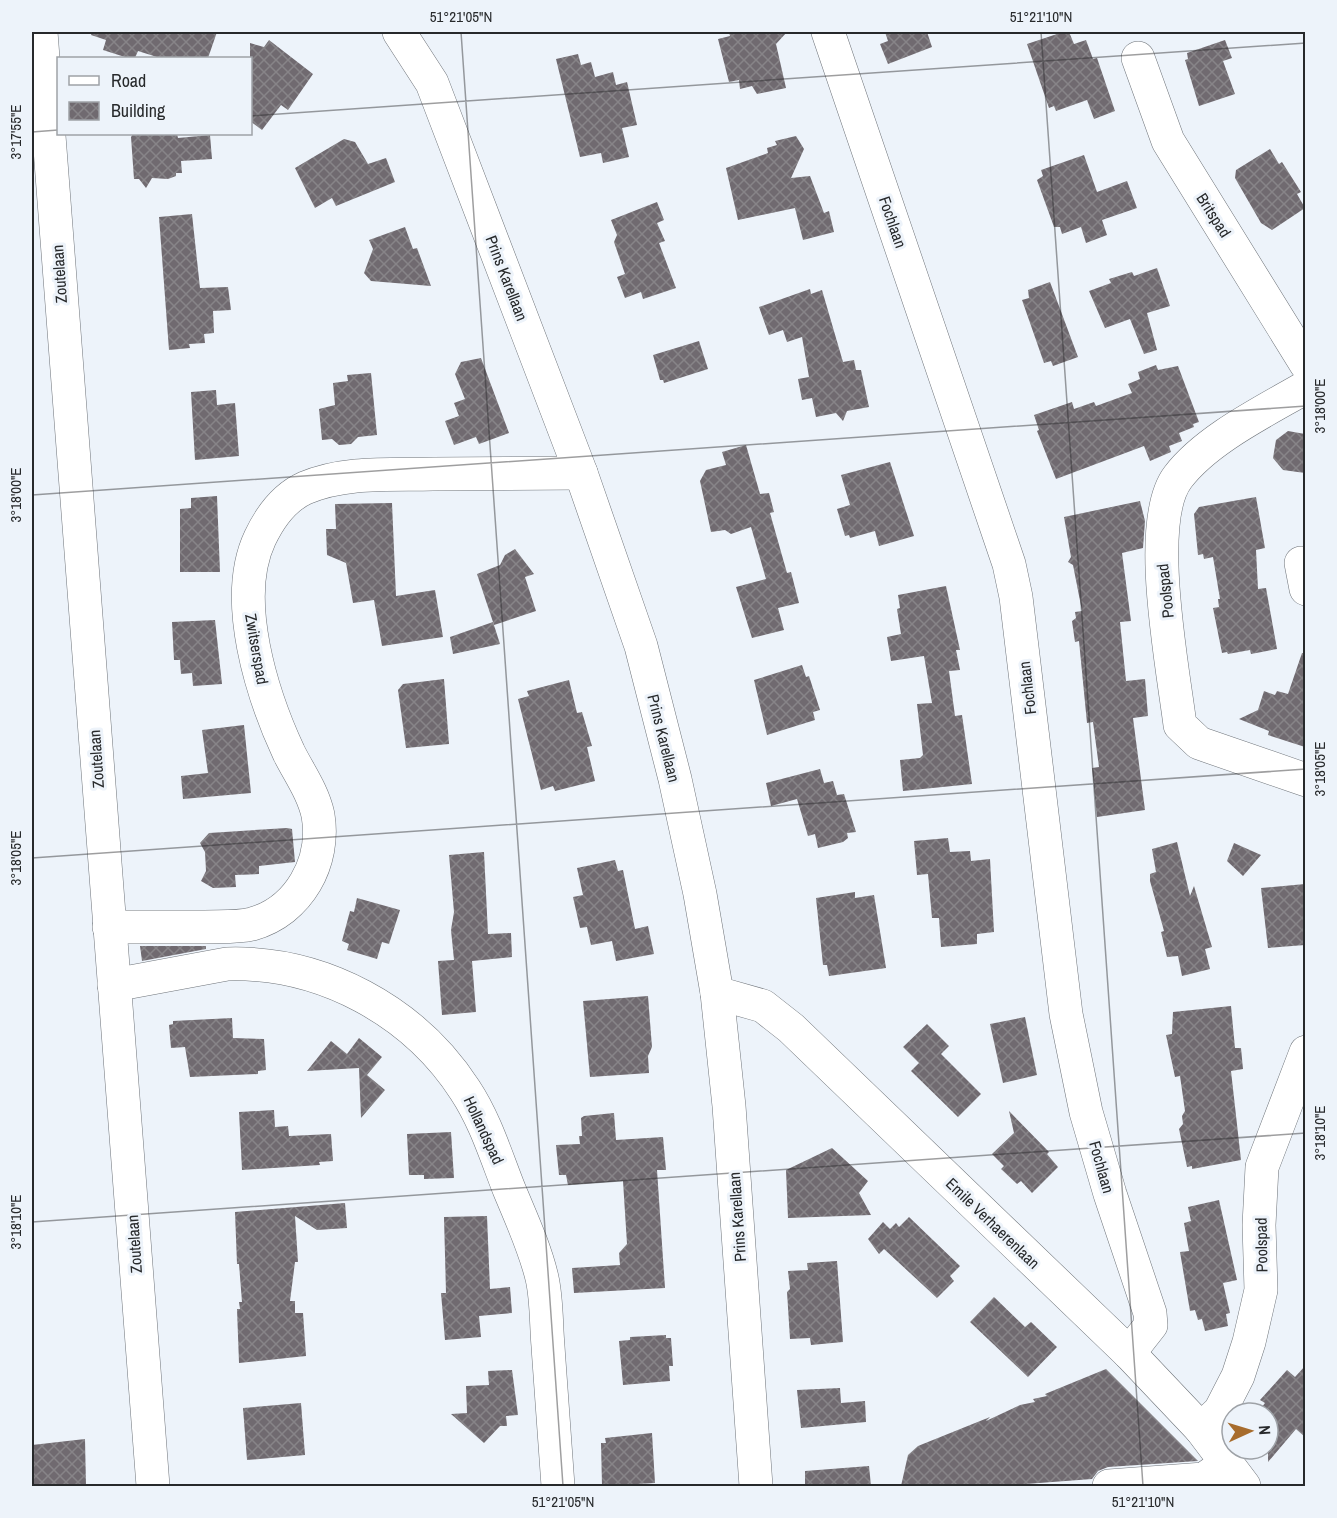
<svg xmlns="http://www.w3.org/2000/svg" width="1337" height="1518" viewBox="0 0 1337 1518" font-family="'Archivo Narrow',sans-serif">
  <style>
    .building { fill: url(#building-cross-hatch) }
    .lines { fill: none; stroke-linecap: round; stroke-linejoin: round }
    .minor-casing { stroke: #6f747a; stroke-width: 34 }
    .minor { stroke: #fff; stroke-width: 33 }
    .ticks { fill: none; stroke: #27292b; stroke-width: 1.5; stroke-opacity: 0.45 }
    .labels { text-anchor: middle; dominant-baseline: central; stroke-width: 6; stroke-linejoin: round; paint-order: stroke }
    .street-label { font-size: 16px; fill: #27292b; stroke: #edf3fa }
    .neatline { fill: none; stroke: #27292b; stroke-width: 2 }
    .ticks-label { font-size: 15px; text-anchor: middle; fill: #27292b }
  </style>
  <defs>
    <pattern id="building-cross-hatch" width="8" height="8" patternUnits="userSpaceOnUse" patternTransform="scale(1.5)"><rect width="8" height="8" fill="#706a70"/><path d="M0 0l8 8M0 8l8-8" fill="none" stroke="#878488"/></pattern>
  </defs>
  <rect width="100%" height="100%" fill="#edf3fa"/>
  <!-- building -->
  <g class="building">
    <path d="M92,32H217L208,58H160L138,51L135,58H128L103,50L106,40L91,35Z"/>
    <path d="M729,32H787L776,44L786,88L757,94L752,86L740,89L739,80L729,82L718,39L730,36Z"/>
    <path d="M885,32H927L932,47L888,64L880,44L888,41Z"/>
    <path d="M1063,32H1069L1074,44L1086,40L1093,59L1097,58L1115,111L1094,119L1087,100L1056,111L1054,106L1049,108L1027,44Z"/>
    <path d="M269,40L313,74L288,110L281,105L262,130L250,121V43L264,47Z"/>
    <path d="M1225,40L1232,58L1223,61L1235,94L1199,106L1185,60L1188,59L1187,53Z"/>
    <path d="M578,54L581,65L591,62L595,77L613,72L616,85L627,82L637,125L622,128L629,157L603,163L601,153L580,157L556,59Z"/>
    <path d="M133,134H177L178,138L210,135L212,159L181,161L182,173H176V176L168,179L152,178L146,188L139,179H134L131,137Z"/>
    <path d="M796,136L804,149L791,178L810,176L824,213L829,211L834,232L803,240L795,208L738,220L726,168L768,153L767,148L777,145L775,141Z"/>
    <path d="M344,139L355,142L368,164L386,158L395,182L336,206L332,198L315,208L295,168Z"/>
    <path d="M1270,149L1279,164L1282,162L1301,192L1297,194L1305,208L1272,230L1261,223L1235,178L1236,170Z"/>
    <path d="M1084,155L1097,192L1127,181L1137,208L1102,220L1107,235L1086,243L1081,227L1062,234L1060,227H1054L1037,180L1043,176L1041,170Z"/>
    <path d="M657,202L664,220L657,223L665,241L659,243L676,288L643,299L641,292L625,298L617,277L625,274L614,242L617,235L611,220Z"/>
    <path d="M192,214L200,288L228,287L231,310L213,311L214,333L204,334L205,343L189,344L190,348L169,350L159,217Z"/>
    <path d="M405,227L413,249L417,248L431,286L371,281L364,273L373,249L369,240Z"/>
    <path d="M1157,268L1170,306L1147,313L1157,350L1144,354L1130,319L1105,328L1089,291L1111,283L1109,279L1132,272L1134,276Z"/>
    <path d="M1050,282L1078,357L1053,366L1051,361L1044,363L1022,300L1029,298L1028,290Z"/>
    <path d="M810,289L811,294L822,290L843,362L854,360L856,370H861L869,407L847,411L843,421L836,413L816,417L812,398L802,400L798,379L809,377L802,337L787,342L783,330L769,335L759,307Z"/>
    <path d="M699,341L708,369L664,383L663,380H660L653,355Z"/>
    <path d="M481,358L509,433L479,444L476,437L454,445L445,421L459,416L454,403L465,399L455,374L461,362Z"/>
    <path d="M1156,365L1158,370L1178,366L1199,422L1193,424L1194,427L1179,433L1182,441L1169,446L1171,452L1150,461L1144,446L1056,479L1037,431L1039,430L1034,415L1072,402L1074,409L1094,402L1096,406L1132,393L1128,384L1140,379L1138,372Z"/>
    <path d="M371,373L377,435L358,437L351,444L339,445L332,439L322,440L319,409L335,405L333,383L348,381L347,375Z"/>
    <path d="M216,390L217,405L235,403L239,456L195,460L191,392Z"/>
    <path d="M1288,431L1305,434V473L1283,470L1273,458L1276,440Z"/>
    <path d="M746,445L760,494L769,493L774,512L770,513L787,573L791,572L799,603L778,608L784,630L752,638L736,587L766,579L751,527L731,534L725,530L711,532L700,481L706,470L726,465L722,452Z"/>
    <path d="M890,462L914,536L879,546L875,531L850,538L849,535L845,536L837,509L850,505L841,475Z"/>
    <path d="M217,496L220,572H180V509L191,508V498Z"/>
    <path d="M1256,497L1265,548L1256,550L1258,589L1266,588L1277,649L1251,654L1250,650L1228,654L1227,652L1222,653L1213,608L1219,607L1218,599H1220L1213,557L1204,559L1203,554L1198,555L1194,514L1199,507Z"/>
    <path d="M1140,501L1145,521L1143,548L1122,553L1131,621L1120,622L1126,681L1145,679L1148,716L1133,718L1145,810L1097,817L1092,768L1099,767L1093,722L1087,723L1079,641L1075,642L1072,621L1076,618L1075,612L1082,611L1073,565L1068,562L1071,557L1064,517Z"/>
    <path d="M392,503L396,596L435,590L443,637L382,646L374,600L353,603L346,563L327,555L326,529H336L335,504Z"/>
    <path d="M515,549L534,574L525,577L536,611L494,625L477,574L500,565L505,555Z"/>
    <path d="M946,586L960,650H956L960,670L949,671L955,716L962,715L972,784L903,791L900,760L920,758L923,755L917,704L932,703L924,656L891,661L887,637L901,634L897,609L900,608L898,595Z"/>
    <path d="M215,620L222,684L193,686L192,673L181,674L180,660H174L172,622Z"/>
    <path d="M493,622L500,644L453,654L450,637Z"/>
    <path d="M1302,653H1305V747L1268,735L1269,731L1239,719L1258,710L1264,691L1275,695L1277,691L1288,694Z"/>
    <path d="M802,665L806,677L809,676L820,710L813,712L815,720L767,735L754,680Z"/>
    <path d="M444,679L449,744L406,748L398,690L403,684Z"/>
    <path d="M569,680L577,713L582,712L592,746L587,747L595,781L555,791L553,786L541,790L518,699L529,696L527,691Z"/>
    <path d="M244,725L251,793L183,799L181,776L208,773L202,730Z"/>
    <path d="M820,769L824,783L833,781L837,795L844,794L856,832L847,833L848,838L843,842L818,848L815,834L808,836L797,799L771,806L766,783Z"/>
    <path d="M287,828L292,829L295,862L259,866V874L235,875L236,887L213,888L201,881L206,871L205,852L200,843L209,833Z"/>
    <path d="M948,838L950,852L970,851L971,861L990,859L994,932L977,934V944L941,947L939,918H932L928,874L917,875L914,841Z"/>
    <path d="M1177,842L1190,896L1194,886L1212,947L1205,949L1210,969L1182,976L1178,956L1167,957L1161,932L1164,931L1150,881V874L1156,872L1152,849Z"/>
    <path d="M1234,843L1261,855L1243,876L1227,861Z"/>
    <path d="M484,852L488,934L511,933L512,957L472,961L476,1012L442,1015L438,961L454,960L451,930L454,912L449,855Z"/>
    <path d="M615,860L618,871L623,870L635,929L648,926L654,954L616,961L612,941L591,945L587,927L580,928L573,897L583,895L577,868Z"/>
    <path d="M1305,884V945L1268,948L1261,888Z"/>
    <path d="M855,892V898L874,895L886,968L829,976L827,965H823L816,898Z"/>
    <path d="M357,898L400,910L389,944L382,942L377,959L347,950L349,944L342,941L350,911L354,912Z"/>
    <path d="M140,946H206V949L142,961Z"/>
    <path d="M648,996L652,1047L648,1056L649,1073L590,1077L583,1001Z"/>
    <path d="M1231,1006L1235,1048H1241L1243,1069L1231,1071L1241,1160L1192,1169V1166L1187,1167L1179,1129L1183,1124L1182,1116L1185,1111L1180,1076L1175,1077L1166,1035L1172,1034L1173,1012Z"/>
    <path d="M1025,1017L1037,1075L1003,1083L990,1024Z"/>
    <path d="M232,1018L233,1038L264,1039L266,1070L258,1071V1074L190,1077L185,1047L171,1048L169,1025L173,1024V1021Z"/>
    <path d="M927,1024L949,1046L941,1054L981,1094L958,1117L911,1071L919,1063L903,1047Z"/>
    <path d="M359,1038L382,1057L367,1075L385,1090L361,1118L359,1068L307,1071L331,1041L347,1054Z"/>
    <path d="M274,1110L275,1127L288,1126L289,1136L331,1134L333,1161L319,1162L320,1165L242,1170L239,1112Z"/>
    <path d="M1009,1111L1049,1152L1047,1154L1058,1167L1032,1193L1021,1181L1017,1184L1001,1169L1004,1166L992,1154L1014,1133Z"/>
    <path d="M614,1113L616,1140L663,1137L666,1170H657L665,1288L574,1293L572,1268L620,1265L619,1253L627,1244L623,1181L568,1185L566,1175H559L556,1145L580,1144L579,1136H582L581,1118L584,1116Z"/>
    <path d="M451,1132L454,1178L424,1179V1175H409L407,1134Z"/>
    <path d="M832,1148L868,1181L859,1193L871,1215L788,1218L786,1170Z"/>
    <path d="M1219,1200L1237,1280L1223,1283L1230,1313L1226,1314L1228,1326L1205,1331L1202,1319L1198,1320L1195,1310L1190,1311L1180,1252L1189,1251L1184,1223L1191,1221L1188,1207Z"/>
    <path d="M345,1203L347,1228L317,1230L295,1216L298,1262H295L290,1301H295V1313H303L306,1356L239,1363L237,1309H240L239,1302H242L239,1264H237L235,1212Z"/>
    <path d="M487,1216L490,1289L510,1287L512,1313L479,1316L481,1337L445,1340L441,1293H446L444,1217Z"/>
    <path d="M909,1217L960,1266L950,1276L954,1281L937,1298L884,1249L879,1254L868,1239L883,1222L890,1229L896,1223L899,1227Z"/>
    <path d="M837,1261L843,1342L811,1345L810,1338L790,1339L787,1292L790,1289L788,1271L808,1270L807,1263Z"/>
    <path d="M994,1297L1025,1327L1031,1322L1057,1347L1028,1377L970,1322Z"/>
    <path d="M666,1335V1338H671L673,1366H669L670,1381L623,1385L619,1341L630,1340V1337Z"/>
    <path d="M1305,1366V1437L1296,1429L1268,1462V1413L1258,1412L1265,1403L1260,1400L1287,1370L1295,1377Z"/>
    <path d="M1106,1369L1198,1461L1108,1467L1098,1471L1092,1479L999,1486H901L908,1455L918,1446L990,1417L986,1421L1020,1405L1035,1402L1033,1399L1047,1396L1045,1394Z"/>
    <path d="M512,1370L518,1415L506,1416L507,1426H500L484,1443L451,1414L467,1413L466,1386L489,1385L488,1371Z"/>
    <path d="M840,1388L841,1403L865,1401L866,1422L801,1428L797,1390Z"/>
    <path d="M301,1403L305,1455L247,1460L243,1408Z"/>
    <path d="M652,1433L655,1483L602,1486L601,1443H606L605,1438Z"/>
    <path d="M85,1439L86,1486H32V1445Z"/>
    <path d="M869,1466L871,1486H805V1471Z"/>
  </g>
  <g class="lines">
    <!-- minor casing -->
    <g class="minor-casing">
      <g id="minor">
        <path d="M41,32L153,1486"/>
        <path d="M399,32L432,83L581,473L641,646L675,779L700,894L717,993L729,1106L756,1486"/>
        <path d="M828,32L1009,564L1016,597L1066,1014L1086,1112L1110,1194L1150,1313L1151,1325L1129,1353"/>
        <path d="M1138,58L1168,141L1306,364"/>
        <path d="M1306,387C1265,411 1207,439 1178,477C1144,521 1173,668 1180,725L1199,743L1306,780"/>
        <path d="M1301,563L1306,589"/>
        <path d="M109,927C140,927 171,927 202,927C218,926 236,928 252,924C299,911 326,862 318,815C313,792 299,773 289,753C262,695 231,599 260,538C270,517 283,498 305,488C345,471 391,475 433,474C482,474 532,473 581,473"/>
        <path d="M114,985L227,964C322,961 414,1011 465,1090C485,1120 496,1156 509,1189C521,1218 535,1248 542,1278C547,1300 546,1324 548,1346C551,1393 555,1440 558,1486"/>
        <path d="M717,993L763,1006L791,1028L1129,1353L1201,1429L1244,1486"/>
        <path d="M1201,1429L1220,1411L1238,1376L1249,1342L1261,1290L1259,1225L1262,1167L1306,1052"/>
        <path d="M1109,1486L1204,1479L1227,1463"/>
      </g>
    </g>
    <!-- minor -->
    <use href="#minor" class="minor"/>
  </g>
  <!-- ticks -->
  <path class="ticks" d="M461,32L563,1486M1041,32L1143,1486M250,116L1306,43M32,132L58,130M32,495L1306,406M32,858L1306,769M32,1222L1306,1133"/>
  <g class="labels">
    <!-- street labels -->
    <g class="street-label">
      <text transform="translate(1214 215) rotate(57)">Britspad</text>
      <text transform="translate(893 222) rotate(71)">Fochlaan</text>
      <text transform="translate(59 274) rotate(-94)">Zoutelaan</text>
      <text transform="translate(507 278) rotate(69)">Prins Karellaan</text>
      <text transform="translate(1165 591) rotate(-96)">Poolspad</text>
      <text transform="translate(257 649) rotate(80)">Zwitserspad</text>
      <text transform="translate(1027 688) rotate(-97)">Fochlaan</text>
      <text transform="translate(664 738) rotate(76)">Prins Karellaan</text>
      <text transform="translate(96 759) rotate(-94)">Zoutelaan</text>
      <text transform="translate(484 1130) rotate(65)">Hollandspad</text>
      <text transform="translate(1102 1167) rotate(74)">Fochlaan</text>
      <text transform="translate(737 1217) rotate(-94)">Prins Karellaan</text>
      <text transform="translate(993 1223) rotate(44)">Emile Verhaerenlaan</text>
      <text transform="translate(134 1244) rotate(-94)">Zoutelaan</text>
      <text transform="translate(1261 1245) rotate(-91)">Poolspad</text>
    </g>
  </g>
  <!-- border -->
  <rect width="1337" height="1518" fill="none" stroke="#edf3fa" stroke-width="66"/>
  <!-- legend -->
  <rect x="57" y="57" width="195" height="78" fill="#edf3fa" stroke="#9ea2a7" stroke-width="1.5"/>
  <rect x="69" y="76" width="30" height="9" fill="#ffffff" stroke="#9ea2a7" stroke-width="1.5"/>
  <text x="111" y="87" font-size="18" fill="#27292b">Road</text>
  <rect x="69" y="102" width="30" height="18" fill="url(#building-cross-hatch)" stroke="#9ea2a7" stroke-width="1.5"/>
  <text x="111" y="117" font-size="18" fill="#27292b">Building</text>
  <!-- north arrow -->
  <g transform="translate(1250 1431) rotate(86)"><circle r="28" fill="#edf3fa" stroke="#9ea2a7" stroke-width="1.5"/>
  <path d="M0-4.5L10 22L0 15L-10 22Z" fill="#a76c2d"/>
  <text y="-9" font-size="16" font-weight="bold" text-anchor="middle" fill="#27292b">N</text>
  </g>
  <rect x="33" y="33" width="1271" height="1452" class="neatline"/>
  <g class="ticks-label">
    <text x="461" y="22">51°21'05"N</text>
    <text x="1041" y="22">51°21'10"N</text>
    <text transform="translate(16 132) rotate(-90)" y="5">3°17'55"E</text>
    <text transform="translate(1320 406) rotate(-90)" y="5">3°18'00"E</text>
    <text transform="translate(16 495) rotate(-90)" y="5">3°18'00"E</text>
    <text transform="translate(1320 769) rotate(-90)" y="5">3°18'05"E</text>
    <text transform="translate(16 858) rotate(-90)" y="5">3°18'05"E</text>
    <text transform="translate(1320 1133) rotate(-90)" y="5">3°18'10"E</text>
    <text transform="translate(16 1222) rotate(-90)" y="5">3°18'10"E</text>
    <text x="563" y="1507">51°21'05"N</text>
    <text x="1143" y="1507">51°21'10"N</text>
  </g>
</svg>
